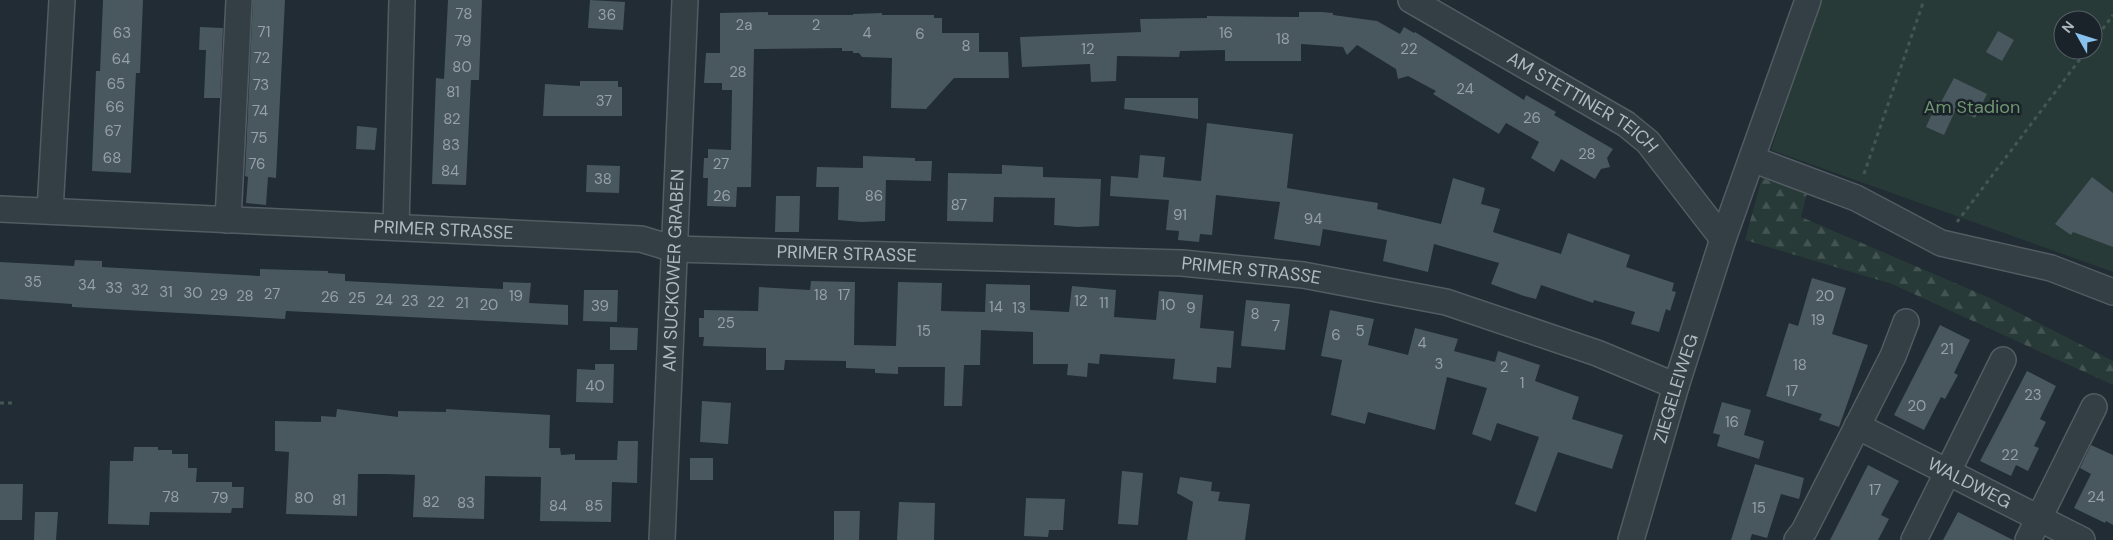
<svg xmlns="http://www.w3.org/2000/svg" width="2113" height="540" viewBox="0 0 2113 540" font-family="'DM Sans',sans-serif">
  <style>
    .forest { fill: url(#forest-firs) }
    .garden { fill: #273a37; fill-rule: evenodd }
    .building { fill: #49575f }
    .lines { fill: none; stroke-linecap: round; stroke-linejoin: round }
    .minor-casing { stroke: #525c62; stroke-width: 28 }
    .path { stroke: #445654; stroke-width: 3; stroke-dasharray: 4 4; stroke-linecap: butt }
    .minor { stroke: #343e45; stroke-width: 25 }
    .labels { text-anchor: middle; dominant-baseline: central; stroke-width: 5; stroke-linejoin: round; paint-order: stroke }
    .number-label { font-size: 15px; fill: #95a0a8 }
    .street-label { font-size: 18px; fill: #aeb9c1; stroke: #1a2329 }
    .park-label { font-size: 18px; fill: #709571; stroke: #1a2329 }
  </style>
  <defs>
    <pattern id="forest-firs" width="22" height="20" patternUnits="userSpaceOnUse" patternTransform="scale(1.25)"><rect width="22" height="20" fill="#273a37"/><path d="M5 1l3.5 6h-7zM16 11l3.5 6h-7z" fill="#445452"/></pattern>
  </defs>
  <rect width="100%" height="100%" fill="#212c34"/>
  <!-- forest -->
  <path class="forest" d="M1762,178L1807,194L1801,217L1990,298L2113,361V385L1892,284L1745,240Z"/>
  <!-- garden -->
  <path class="garden" d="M1820,0H2113V272L1771,150ZM2063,20H2093V50H2063Z"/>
  <!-- building -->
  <g class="building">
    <path d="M103,0H143L140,73H136L131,173L92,171L96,71H100Z"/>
    <path d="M253,0H285L276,178L268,177L266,205L246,203L248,177L245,176Z"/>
    <path d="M448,0H482L479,80H471L466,185L432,184L436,78L444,79Z"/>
    <path d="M590,0L625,2L623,30L588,28Z"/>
    <path d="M768,12V15H853V14L882,13V15H934V18H942V33H979V52H1008L1009,78H954L926,109L891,108L892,58L862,57L859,53H853V51H842V48L754,49L751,187H737L736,207L707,206L708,178H703L704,158H708V149L731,150L732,90H722V83H704L706,53H720V13Z"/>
    <path d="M1299,12H1322L1333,13V15L1377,21L1400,34L1404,27L1414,33L1415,32L1524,100L1526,95L1556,112L1554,115L1613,149L1607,158L1610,167L1601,169L1595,179L1561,159L1554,172L1531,158L1539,142L1506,123L1499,134L1433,94L1436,91L1408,76L1398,79L1396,69L1357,45L1347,55L1343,47L1301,44V61H1225V50L1180,51L1179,57L1117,56L1116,81L1091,82L1090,64L1022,67L1020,37L1141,32L1140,19L1207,18V16L1299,17Z"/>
    <path d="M200,27L223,28L220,98H204L206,50H199Z"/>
    <path d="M1998,31L2014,40L2002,61L1986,52Z"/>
    <path d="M1954,78L1987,94L1975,118L1956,109L1944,135L1926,127L1938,100L1941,102Z"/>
    <path d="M580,81H618V87H622V116H543L545,84L580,86Z"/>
    <path d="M1125,98H1198V119L1124,109Z"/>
    <path d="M1207,123L1293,134L1287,188L1378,203L1377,209L1441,224L1453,178L1485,188L1481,204L1500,209L1493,232L1561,254L1568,233L1630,255L1626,267L1674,283L1672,291L1676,292L1670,311L1666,309L1659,332L1631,324L1635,312L1594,300L1593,303L1541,285L1536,299L1524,296L1491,284L1499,263L1434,244L1428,272L1383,261L1387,240L1323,229L1320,246L1274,239L1280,202L1216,195L1212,235L1200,234L1199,242L1178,240L1179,231L1166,230L1169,200L1110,196L1111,176L1138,178L1140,155L1165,157L1163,177L1201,181Z"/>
    <path d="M357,126L377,128L375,150L356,149Z"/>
    <path d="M863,156L915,158V161H932L931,181L886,180L885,221L861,222L838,220L839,187H816L817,167L863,168Z"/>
    <path d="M587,165L620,166L619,193L586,192Z"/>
    <path d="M1002,165L1043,167V177L1101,179L1099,226L1077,227L1054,225L1055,198L994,197L993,222L947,221L948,173L1002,174Z"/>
    <path d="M2092,177L2113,193V247L2073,232L2071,235L2055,224Z"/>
    <path d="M776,196H800L799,232H775Z"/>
    <path d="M75,260L102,261V267L260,276V269L328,271V273L345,274V281L503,289V282L531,283L529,303L568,305V325L286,311L285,319L72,307V304L0,299V262L74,266Z"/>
    <path d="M1812,278L1846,288L1832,334L1868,345L1839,427L1819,420L1822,414L1766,396L1789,323L1798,326Z"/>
    <path d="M811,281L855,282L854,345L896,346L898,282L942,283L941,311L985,312L986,284L1030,285V310L1069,312L1072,286L1116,290L1114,317L1156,320L1159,291L1203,295L1200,328L1234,331L1231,368L1217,367L1216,383L1173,379L1175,359L1100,354L1099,364L1088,363L1087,377L1067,375L1068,364H1033V332L981,330L980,365H964L962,406H944L945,367H898V374L875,373V369L846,368V361L785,360L784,370H766V348L703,346L704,337H699V318H704V310L758,311L759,287L810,290Z"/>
    <path d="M584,290H618L617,322L583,321Z"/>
    <path d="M1246,300L1290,304L1285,350L1241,346Z"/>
    <path d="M1330,310L1374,319L1368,345L1408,355L1415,328L1458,339L1454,351L1495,362L1498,351L1540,365L1535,381L1579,397L1572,419L1623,435L1612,469L1558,452L1536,512L1515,504L1539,437L1497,423L1491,441L1472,434L1487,388L1447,377L1435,430L1368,412L1365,424L1331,415L1342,360L1321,356Z"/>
    <path d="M1940,325L1970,340L1954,373L1958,375L1945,399L1941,397L1924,430L1894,415Z"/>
    <path d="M610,327L638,328L637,350H610Z"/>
    <path d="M595,364H614L613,403L576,402L577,369L595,370Z"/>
    <path d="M2027,371L2056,386L2040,419L2046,422L2034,446L2039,448L2028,471L2016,465L2011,476L1980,461Z"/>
    <path d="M702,401L731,403L728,444L700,442Z"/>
    <path d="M1722,402L1751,410L1744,435L1764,441L1759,459L1717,446L1720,435L1713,433Z"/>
    <path d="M337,409L398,417V411L446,412V409L550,415L549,448H560L561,455L575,454V460H617L618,441H638L637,483L612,482L611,522L540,521L541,477L485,476L484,519L413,517L415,475L386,474H358L357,516L286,514L289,452L275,451V421L321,422V416L336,417Z"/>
    <path d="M2091,445L2113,455V525L2106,521L2105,523L2074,508L2091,474L2080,468Z"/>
    <path d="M134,447H158V450H172V454H188V468H197L196,482H232V487H244L243,508H232L231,513L150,512L149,525L108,524L110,461H133Z"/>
    <rect x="690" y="458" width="23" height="22"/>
    <path d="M1755,464L1804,478L1799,499L1781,494L1767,538L1752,534L1750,540H1731Z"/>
    <path d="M1868,465L1899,481L1881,515L1889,519L1878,540H1830Z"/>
    <path d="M1122,471L1143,473L1138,525L1118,524Z"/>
    <path d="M1180,477L1212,482L1211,491L1220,492L1218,501L1250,504L1245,540H1187L1193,502L1177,493Z"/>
    <path d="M0,484H23L22,520H0Z"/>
    <path d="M1026,498L1065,499L1063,530H1049L1048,537L1024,536Z"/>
    <path d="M899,502L935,503L934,540H897Z"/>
    <path d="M834,511H860L859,540H834Z"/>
    <path d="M35,512H58L56,540H34Z"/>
    <path d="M1958,512L2013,540H1943Z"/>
  </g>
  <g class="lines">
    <!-- minor casing -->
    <g class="minor-casing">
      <g id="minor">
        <path id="s1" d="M1411,0L1626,124L1648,142L1723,239"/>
        <path d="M1752,159L1856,198L1941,243L2051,268L2113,292"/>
        <path id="s2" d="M0,209L641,239L674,249L1182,263L1303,275L1446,302L1597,353L1676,386"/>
        <path d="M50,211L62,0"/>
        <path d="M228,220L239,0"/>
        <path d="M396,227L402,0"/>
        <path id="s3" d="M1857,426L2082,540"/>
        <path id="s4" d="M662,540L685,0"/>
        <path id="s5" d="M1631,540L1676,386L1723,239L1808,0"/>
        <path d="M1797,540L1804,531L1893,356L1906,322"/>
        <path d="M1914,540L2003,360"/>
        <path d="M2028,540L2094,407"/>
      </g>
    </g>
    <!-- path -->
    <g class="path">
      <path d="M2093,42L2113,15"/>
      <path d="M1864,174L1924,0"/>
      <path d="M1957,222L2087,50"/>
      <path d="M0,403H13"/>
    </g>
    <!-- minor -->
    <use href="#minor" class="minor"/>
  </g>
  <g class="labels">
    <!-- number labels -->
    <g class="number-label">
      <text x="464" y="14">78</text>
      <text x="607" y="15">36</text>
      <text x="744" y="25">2a</text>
      <text x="816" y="25">2</text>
      <text x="264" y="32">71</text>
      <text x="122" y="33">63</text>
      <text x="867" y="33">4</text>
      <text x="1226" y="33">16</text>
      <text x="920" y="34">6</text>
      <text x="1283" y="39">18</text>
      <text x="463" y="41">79</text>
      <text x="966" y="46">8</text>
      <text x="1088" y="49">12</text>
      <text x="1409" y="49">22</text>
      <text x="262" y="58">72</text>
      <text x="121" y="59">64</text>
      <text x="462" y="67">80</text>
      <text x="738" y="72">28</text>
      <text x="116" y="84">65</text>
      <text x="261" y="85">73</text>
      <text x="1465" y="89">24</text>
      <text x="453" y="92">81</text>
      <text x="604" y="101">37</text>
      <text x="115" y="107">66</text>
      <text x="260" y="111">74</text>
      <text x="1532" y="118">26</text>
      <text x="452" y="119">82</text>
      <text x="113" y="131">67</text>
      <text x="259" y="138">75</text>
      <text x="451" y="145">83</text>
      <text x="1587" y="154">28</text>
      <text x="112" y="158">68</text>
      <text x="257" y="164">76</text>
      <text x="721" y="164">27</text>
      <text x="450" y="171">84</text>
      <text x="603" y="179">38</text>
      <text x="722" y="196">26</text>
      <text x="874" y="196">86</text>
      <text x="959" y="205">87</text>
      <text x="1180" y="215">91</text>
      <text x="1313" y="219">94</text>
      <text x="33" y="282">35</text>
      <text x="87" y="285">34</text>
      <text x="114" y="288">33</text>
      <text x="140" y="290">32</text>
      <text x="166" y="292">31</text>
      <text x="193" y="293">30</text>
      <text x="272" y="294">27</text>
      <text x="219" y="295">29</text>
      <text x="821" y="295">18</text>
      <text x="844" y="295">17</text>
      <text x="245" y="296">28</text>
      <text x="516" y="296">19</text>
      <text x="1825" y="296">20</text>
      <text x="330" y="297">26</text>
      <text x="357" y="298">25</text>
      <text x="384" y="300">24</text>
      <text x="410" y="301">23</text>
      <text x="1081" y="301">12</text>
      <text x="436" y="302">22</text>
      <text x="462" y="303">21</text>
      <text x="1104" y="303">11</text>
      <text x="489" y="305">20</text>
      <text x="1168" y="305">10</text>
      <text x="600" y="306">39</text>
      <text x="996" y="307">14</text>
      <text x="1019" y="308">13</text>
      <text x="1191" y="308">9</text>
      <text x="1255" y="314">8</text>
      <text x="1818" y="320">19</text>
      <text x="726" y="323">25</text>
      <text x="1276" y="326">7</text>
      <text x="924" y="331">15</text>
      <text x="1360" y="331">5</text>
      <text x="1336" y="335">6</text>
      <text x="1422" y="343">4</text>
      <text x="1947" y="349">21</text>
      <text x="1439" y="364">3</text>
      <text x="1800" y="365">18</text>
      <text x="1504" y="367">2</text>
      <text x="1522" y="383">1</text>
      <text x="595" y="386">40</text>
      <text x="1792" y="391">17</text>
      <text x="2033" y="395">23</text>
      <text x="1917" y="406">20</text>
      <text x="1732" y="422">16</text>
      <text x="2010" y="455">22</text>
      <text x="1875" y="490">17</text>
      <text x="171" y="497">78</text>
      <text x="2096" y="497">24</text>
      <text x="220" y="498">79</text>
      <text x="304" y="498">80</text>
      <text x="339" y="500">81</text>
      <text x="431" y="502">82</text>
      <text x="466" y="503">83</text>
      <text x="558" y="506">84</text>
      <text x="594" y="506">85</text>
      <text x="1759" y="508">15</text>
    </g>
    <!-- street labels -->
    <g class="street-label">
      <text stroke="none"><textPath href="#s1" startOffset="200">AM STETTINER TEICH</textPath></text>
      <text stroke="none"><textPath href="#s2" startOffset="444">PRIMER STRASSE</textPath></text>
      <text stroke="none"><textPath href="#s2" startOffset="849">PRIMER STRASSE</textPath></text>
      <text stroke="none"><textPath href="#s4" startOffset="270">AM SUCKOWER GRABEN</textPath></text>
      <text stroke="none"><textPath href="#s2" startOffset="1254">PRIMER STRASSE</textPath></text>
      <text stroke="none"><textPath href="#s5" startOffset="158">ZIEGELEIWEG</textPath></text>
      <text stroke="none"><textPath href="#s3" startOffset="126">WALDWEG</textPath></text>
    </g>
    <!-- park labels -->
    <g class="park-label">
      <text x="1972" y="107">Am Stadion</text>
    </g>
  </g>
  <!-- north arrow -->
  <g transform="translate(2078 35) rotate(309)"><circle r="24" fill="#1a2329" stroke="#555f66"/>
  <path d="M0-4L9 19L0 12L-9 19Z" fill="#88c1ed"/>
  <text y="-8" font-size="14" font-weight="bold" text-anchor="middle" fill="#aeb9c1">N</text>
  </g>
</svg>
